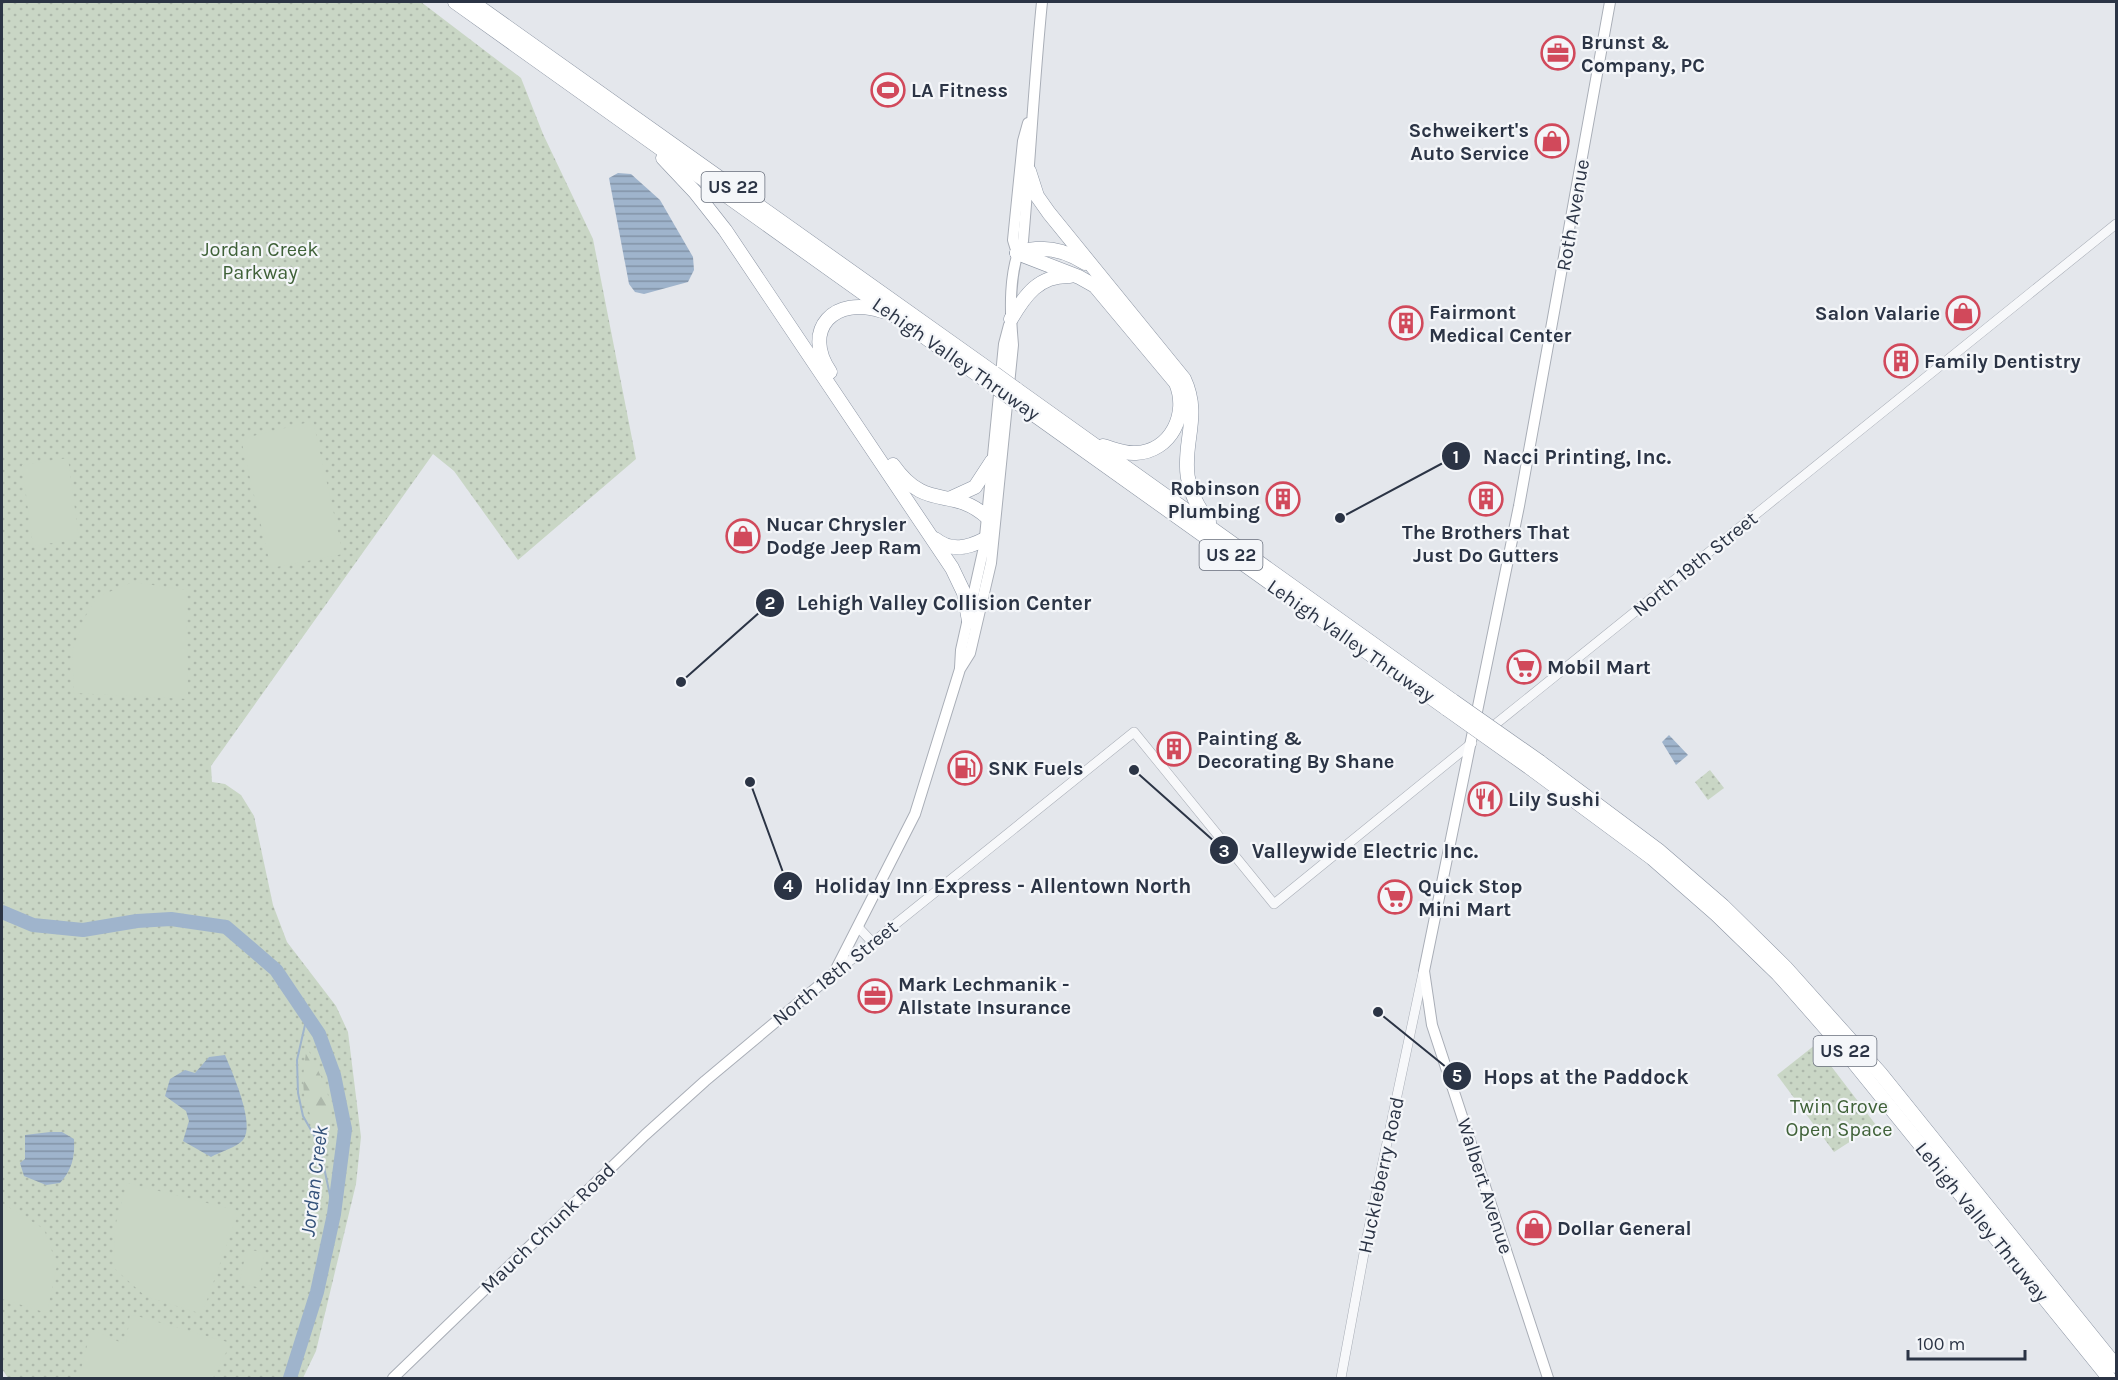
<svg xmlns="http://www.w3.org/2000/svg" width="2118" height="1380" viewBox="0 0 2118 1380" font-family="Karla,sans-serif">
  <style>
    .green { fill: url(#green-dots) }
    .forest { fill: url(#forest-firs) }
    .pitch { fill: #c9d6c5 }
    .water { fill: url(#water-rules) }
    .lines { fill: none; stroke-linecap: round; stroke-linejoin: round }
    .stream { stroke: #9fb4cc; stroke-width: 2 }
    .river { stroke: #9fb4cc; stroke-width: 14 }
    .tertiary-casing { stroke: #a9aeb7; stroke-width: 10 }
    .secondary-casing { stroke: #a9aeb7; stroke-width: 12 }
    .motorway-casing { stroke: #8b94a3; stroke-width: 15 }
    .tertiary { stroke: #f7f8fa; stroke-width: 9 }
    .secondary { stroke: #fff; stroke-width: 10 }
    .motorway { stroke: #fff; stroke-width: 14 }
    .motorway-bridge-casing { stroke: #8b94a3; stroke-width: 15; stroke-linecap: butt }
    .motorway-bridge { stroke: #fff; stroke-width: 14 }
    .labels { text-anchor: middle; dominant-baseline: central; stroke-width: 4.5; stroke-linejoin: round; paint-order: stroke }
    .shield { fill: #f4f6f9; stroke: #676e7b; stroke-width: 1.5 }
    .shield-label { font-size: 18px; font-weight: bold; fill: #2b3445 }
    .poi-label { font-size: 20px; font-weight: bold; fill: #2b3445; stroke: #f4f6f9; text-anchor: start }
    .street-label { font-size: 20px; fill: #2b3445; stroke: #f4f6f9 }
    .park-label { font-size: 20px; fill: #3f6138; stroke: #f4f6f9 }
    .water-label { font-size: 21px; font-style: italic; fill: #34527a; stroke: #f4f6f9 }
    .leader { fill: none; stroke: #2b3445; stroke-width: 2 }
    .callout-dot { fill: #2b3445; stroke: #f4f6f9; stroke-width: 2 }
    .mark-label { font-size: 18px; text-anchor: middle; font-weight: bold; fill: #fff }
    .callout-label { font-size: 21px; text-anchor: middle; font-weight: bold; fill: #2b3445; stroke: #f4f6f9; stroke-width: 4.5; stroke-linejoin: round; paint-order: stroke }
  </style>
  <defs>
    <pattern id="green-dots" width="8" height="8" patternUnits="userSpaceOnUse" patternTransform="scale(1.5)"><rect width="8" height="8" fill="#c9d6c5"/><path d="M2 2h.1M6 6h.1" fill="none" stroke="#adb8ab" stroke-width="1.8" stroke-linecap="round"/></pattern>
    <pattern id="forest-firs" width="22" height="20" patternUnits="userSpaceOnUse" patternTransform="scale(1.5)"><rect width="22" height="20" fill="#c9d6c5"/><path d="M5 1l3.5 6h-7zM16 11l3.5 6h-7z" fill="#adb8ab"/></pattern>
    <pattern id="water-rules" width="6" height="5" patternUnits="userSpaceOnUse" patternTransform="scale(1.5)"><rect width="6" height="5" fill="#9fb4cc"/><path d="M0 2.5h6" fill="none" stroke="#8293a7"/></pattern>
  </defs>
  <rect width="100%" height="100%" fill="#e4e7ec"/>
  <!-- green -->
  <g class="green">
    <path d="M2,2H421L521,78L543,134L593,239L636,459L518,560L454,471L433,454L211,766L212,782L225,784L241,795L254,816L273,905L287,942L336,1006L348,1032L361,1137L356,1184L316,1351L303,1378H8L2,1369Z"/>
    <path d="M1710,770L1724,788L1708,800L1695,782Z"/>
    <path d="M1815,1045L1876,1125L1834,1152L1777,1075Z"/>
  </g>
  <!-- forest -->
  <path class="forest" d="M307,1047L325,1085L331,1106L327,1141C301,1108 300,1088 307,1047Z"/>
  <!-- pitch -->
  <g class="pitch">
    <path d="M313,421L343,554L271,568L241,439Z"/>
    <path d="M68,458L79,539L33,546L22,465Z"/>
    <path d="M133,582L186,590L188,699L74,693L72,651L85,617L97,597Z"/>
    <path d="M127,1183L239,1211L202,1314L145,1296L115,1269L114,1230Z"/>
    <path d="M2,1203L44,1229L57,1265L47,1313L2,1299Z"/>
    <path d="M247,1249L265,1253L257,1287L239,1283Z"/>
    <path d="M130,1314L231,1343L213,1378H79L91,1329L126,1345Z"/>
  </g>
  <!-- water -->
  <g class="water">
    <path d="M618,173L631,174L660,200L693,257L694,270L688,282L644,294L635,292L629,284L609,178Z"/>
    <path d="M1669,735L1688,755L1676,765L1662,742Z"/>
    <path d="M225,1055C232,1072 256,1125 243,1140C237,1147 220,1152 211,1157L183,1141L189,1121L186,1111L165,1096L170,1079L185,1070L195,1073L209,1057Z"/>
    <path d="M50,1132H62L74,1139C75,1157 72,1170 60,1183L46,1185L24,1176L20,1163L25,1159V1135Z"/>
  </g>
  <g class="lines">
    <!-- stream -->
    <path class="stream" d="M307,1016L297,1060L298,1093L303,1116L319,1144L334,1214"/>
    <!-- river -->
    <path class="river" d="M2,912L33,925L83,930L137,921L171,919L226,927L276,970L319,1034L334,1075L345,1129L334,1214L317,1292L290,1378"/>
    <!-- tertiary casing -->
    <g class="tertiary-casing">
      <g id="tertiary">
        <path d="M1487,731L2116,224"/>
        <path d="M858,927L873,943"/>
        <path d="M836,972L1134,732L1274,904L1472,743"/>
        <path d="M1341,1378L1367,1237L1423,973"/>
      </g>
    </g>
    <!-- secondary casing -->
    <g class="secondary-casing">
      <g id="secondary">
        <path d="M1017,253L1013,240L1023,141L1028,123"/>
        <path d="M960,668L961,650L984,547L1004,344L1009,325"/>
        <path d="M393,1378L645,1135L705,1081L834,973L915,814L960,669L970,653L991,563L1013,345C1010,313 1008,270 1023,241C1030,161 1034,82 1042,2"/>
        <path d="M1548,1378L1432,1025L1424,971L1519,506L1610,2"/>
      </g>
    </g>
    <!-- motorway casing -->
    <g class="motorway-casing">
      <g id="motorway">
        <path d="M455,2L992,385"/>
        <path d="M472,2L994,373"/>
        <path d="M663,158L695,192L725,230L952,568L964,593L969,621"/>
        <path d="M1029,171L1037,196L1049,213L1184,379C1208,430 1162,462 1209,522"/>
        <path d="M1017,253L1079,277L1095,286L1176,383C1189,414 1171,451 1136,453C1124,454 1114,449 1103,446"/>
        <path d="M1017,253C1041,245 1064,249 1085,263"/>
        <path d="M1011,319C1025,295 1039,275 1070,276"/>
        <path d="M830,372C801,329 835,295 882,311"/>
        <path d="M1016,389L1453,701"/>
        <path d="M1015,401L1447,709"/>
        <path d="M893,465C927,513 951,485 987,517"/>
        <path d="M951,498L975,487L992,461"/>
        <path d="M935,539C951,552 968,548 985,539"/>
        <path d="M1540,762L1658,850L1723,906L1785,967L1880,1073L2116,1366"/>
        <path d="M1533,770L1652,858L1716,914L1778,974L1830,1033L2109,1378"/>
      </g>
    </g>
    <!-- tertiary -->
    <use href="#tertiary" class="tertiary"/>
    <!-- secondary -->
    <use href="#secondary" class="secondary"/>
    <!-- motorway -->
    <use href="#motorway" class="motorway"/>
    <!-- motorway-bridge casing -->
    <g class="motorway-bridge-casing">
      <g id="motorway-bridge">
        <path d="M994,373L1016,389"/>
        <path d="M992,385L1015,401"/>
        <path d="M1453,701L1540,762"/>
        <path d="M1447,709L1533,770"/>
      </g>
    </g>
    <!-- motorway-bridge -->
    <use href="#motorway-bridge" class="motorway-bridge"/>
  </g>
  <!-- icons -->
  <defs>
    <g id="office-ring" transform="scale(1.725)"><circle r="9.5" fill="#f4f6f9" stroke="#d1495b" stroke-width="1.5"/><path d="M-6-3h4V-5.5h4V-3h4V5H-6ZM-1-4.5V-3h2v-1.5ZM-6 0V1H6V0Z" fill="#d1495b"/></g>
    <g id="stadium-ring" transform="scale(1.725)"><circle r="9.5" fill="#f4f6f9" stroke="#d1495b" stroke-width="1.5"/><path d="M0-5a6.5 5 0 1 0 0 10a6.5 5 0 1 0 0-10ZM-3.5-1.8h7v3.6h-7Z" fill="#d1495b"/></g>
    <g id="shop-ring" transform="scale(1.725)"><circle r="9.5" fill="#f4f6f9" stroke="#d1495b" stroke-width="1.5"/><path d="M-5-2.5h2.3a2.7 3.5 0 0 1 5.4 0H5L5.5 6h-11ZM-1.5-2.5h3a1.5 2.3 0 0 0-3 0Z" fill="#d1495b"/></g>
    <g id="building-ring" transform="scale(1.725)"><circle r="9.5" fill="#f4f6f9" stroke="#d1495b" stroke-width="1.5"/><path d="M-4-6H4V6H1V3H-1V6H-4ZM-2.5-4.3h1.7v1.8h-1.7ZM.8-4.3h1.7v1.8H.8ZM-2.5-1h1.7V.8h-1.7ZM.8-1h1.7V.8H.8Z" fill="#d1495b"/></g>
    <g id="supermarket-ring" transform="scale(1.725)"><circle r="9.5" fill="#f4f6f9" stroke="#d1495b" stroke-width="1.5"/><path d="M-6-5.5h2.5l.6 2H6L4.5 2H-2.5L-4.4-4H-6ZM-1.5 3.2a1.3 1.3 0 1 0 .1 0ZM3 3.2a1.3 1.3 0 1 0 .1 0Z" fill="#d1495b"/></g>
    <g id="fuel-ring" transform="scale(1.725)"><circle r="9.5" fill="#f4f6f9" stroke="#d1495b" stroke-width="1.5"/><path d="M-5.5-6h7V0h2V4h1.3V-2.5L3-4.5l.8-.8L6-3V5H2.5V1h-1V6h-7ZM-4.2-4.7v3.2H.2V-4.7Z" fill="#d1495b"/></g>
    <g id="restaurant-ring" transform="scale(1.725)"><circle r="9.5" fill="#f4f6f9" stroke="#d1495b" stroke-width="1.5"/><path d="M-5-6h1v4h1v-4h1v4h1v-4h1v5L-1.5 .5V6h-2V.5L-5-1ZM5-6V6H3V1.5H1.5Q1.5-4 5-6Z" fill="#d1495b"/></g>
  </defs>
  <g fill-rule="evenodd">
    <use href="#office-ring" x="1558" y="53"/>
    <use href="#stadium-ring" x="888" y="90"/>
    <use href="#shop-ring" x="1552" y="141"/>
    <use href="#shop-ring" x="1963" y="313"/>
    <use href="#building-ring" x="1406" y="323"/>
    <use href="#building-ring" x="1901" y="361"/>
    <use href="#building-ring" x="1283" y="499"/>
    <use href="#building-ring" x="1486" y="499"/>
    <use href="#shop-ring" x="743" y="536"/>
    <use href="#supermarket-ring" x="1524" y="667"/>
    <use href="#building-ring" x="1174" y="749"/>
    <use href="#fuel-ring" x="965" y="768"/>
    <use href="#restaurant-ring" x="1485" y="799"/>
    <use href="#supermarket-ring" x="1395" y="897"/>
    <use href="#office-ring" x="875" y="996"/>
    <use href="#shop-ring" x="1534" y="1228"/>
  </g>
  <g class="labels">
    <!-- shield labels -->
    <g class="shield">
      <rect x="701.5" y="172" width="63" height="30" rx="4.5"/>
      <rect x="1199.5" y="540" width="63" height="30" rx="4.5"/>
      <rect x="1813.5" y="1036" width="63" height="30" rx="4.5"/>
    </g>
    <g class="shield-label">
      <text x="733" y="187">US 22</text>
      <text x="1231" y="555">US 22</text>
      <text x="1845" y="1051">US 22</text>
    </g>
    <!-- poi labels -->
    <g class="poi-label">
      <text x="1581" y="42">Brunst &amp;<tspan x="1581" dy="23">Company, PC</tspan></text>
      <text x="911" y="90">LA Fitness</text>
      <text x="1529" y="130" text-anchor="end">Schweikert's<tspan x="1529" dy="23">Auto Service</tspan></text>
      <text x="1429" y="312">Fairmont<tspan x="1429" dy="23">Medical Center</tspan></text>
      <text x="1940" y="313" text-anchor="end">Salon Valarie</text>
      <text x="1924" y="361">Family Dentistry</text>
      <text x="1260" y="488" text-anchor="end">Robinson<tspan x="1260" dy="23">Plumbing</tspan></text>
      <text x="766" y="524">Nucar Chrysler<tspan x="766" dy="23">Dodge Jeep Ram</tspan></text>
      <text x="1486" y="532" text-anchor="middle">The Brothers That<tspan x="1486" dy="23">Just Do Gutters</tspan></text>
      <text x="1547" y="667">Mobil Mart</text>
      <text x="1197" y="738">Painting &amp;<tspan x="1197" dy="23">Decorating By Shane</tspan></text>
      <text x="988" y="768">SNK Fuels</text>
      <text x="1508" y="799">Lily Sushi</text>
      <text x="1418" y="886">Quick Stop<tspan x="1418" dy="23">Mini Mart</tspan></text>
      <text x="898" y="984">Mark Lechmanik -<tspan x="898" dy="23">Allstate Insurance</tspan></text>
      <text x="1557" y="1228">Dollar General</text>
    </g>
    <!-- street labels -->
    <g class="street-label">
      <text transform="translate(1573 215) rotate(-80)">Roth Avenue</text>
      <text transform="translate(956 359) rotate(35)">Lehigh Valley Thruway</text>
      <text transform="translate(1695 564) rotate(-39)">North 19th Street</text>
      <text transform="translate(1351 641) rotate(35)">Lehigh Valley Thruway</text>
      <text transform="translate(835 973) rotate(-39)">North 18th Street</text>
      <text transform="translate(1381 1175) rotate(-78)">Huckleberry Road</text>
      <text transform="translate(1485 1186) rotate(72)">Walbert Avenue</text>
      <text transform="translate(1982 1222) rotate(51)">Lehigh Valley Thruway</text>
      <text transform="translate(548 1228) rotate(-44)">Mauch Chunk Road</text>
    </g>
    <!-- park labels -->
    <g class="park-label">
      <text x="260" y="249">Jordan Creek<tspan x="260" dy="23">Parkway</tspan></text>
      <text x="1839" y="1106">Twin Grove<tspan x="1839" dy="23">Open Space</tspan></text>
    </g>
    <!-- water labels -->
    <g class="water-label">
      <text transform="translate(314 1181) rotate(-83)">Jordan Creek</text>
    </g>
  </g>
  <!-- callouts -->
  <path class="leader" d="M1340 518L1456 456M681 682L770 603M1134 770L1224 850M750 782L788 886M1378 1012L1457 1076"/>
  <g class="callout-dot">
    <circle cx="1340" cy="518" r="6"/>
    <circle cx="681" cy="682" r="6"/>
    <circle cx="1134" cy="770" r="6"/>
    <circle cx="750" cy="782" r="6"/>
    <circle cx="1378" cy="1012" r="6"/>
    <circle cx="1456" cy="456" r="15"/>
    <circle cx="770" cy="603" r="15"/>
    <circle cx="1224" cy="850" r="15"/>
    <circle cx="788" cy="886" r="15"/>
    <circle cx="1457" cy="1076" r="15"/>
  </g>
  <g class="mark-label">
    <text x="1456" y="463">1</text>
    <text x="770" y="609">2</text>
    <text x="1224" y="857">3</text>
    <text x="788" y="892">4</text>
    <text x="1457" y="1082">5</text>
  </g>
  <g class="callout-label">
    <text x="1577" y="464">Nacci Printing, Inc.</text>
    <text x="944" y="610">Lehigh Valley Collision Center</text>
    <text x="1365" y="858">Valleywide Electric Inc.</text>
    <text x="1003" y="893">Holiday Inn Express - Allentown North</text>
    <text x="1586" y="1084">Hops at the Paddock</text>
  </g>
  <!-- border -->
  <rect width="2118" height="1380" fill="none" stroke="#2b3445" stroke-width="6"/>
  <!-- scale -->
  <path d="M1908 1350v9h117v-9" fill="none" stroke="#2b3445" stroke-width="3"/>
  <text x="1917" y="1350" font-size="18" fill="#2b3445" stroke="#f4f6f9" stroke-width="4.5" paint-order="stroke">100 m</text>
</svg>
